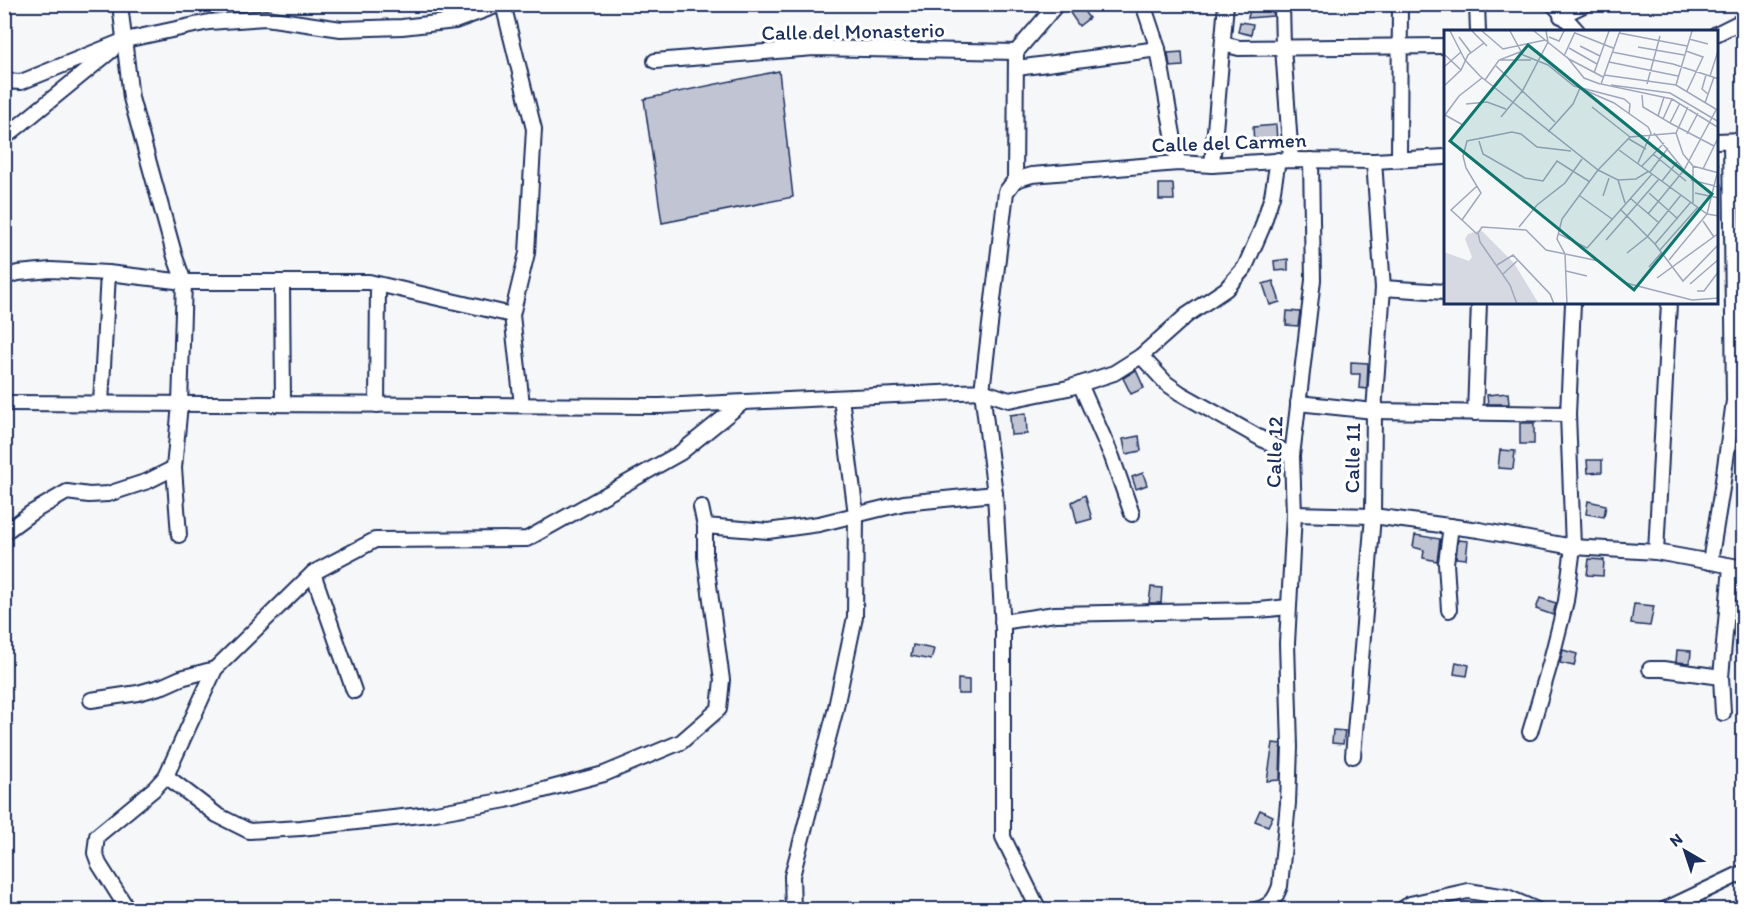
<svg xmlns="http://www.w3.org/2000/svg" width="1748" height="914" viewBox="0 0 1748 914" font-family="Itim,sans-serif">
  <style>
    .building { fill: #c0c4d3; stroke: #1b2f5e; stroke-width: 1.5 }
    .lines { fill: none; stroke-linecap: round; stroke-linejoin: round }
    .minor-casing { stroke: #1b2f5e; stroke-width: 18 }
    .minor { stroke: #fff; stroke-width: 14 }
    .labels { text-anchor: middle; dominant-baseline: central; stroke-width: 6; stroke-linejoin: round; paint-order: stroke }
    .street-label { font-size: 21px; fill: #1b2f5e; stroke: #fff }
    .inset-road { fill: none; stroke: #9ea7bb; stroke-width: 1.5 }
    .view { fill: #0f766e; fill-opacity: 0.15; stroke: #0f766e; stroke-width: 3 }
    .inset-edge { fill: none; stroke: #1b2f5e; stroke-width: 3 }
  </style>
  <rect width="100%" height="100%" fill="#f6f7f9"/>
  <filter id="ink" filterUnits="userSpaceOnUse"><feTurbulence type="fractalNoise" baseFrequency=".0167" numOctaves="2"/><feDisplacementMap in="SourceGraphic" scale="12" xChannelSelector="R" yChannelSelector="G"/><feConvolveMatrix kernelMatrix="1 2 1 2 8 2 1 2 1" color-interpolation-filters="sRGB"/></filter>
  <g filter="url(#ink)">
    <!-- building -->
    <g class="building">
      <path d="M1251,4H1273V16L1248,18Z"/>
      <path d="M1080,6L1089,18L1079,26L1070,13Z"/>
      <path d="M1240,22L1253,24L1251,35L1238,32Z"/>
      <path d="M1182,52L1183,66L1170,67L1168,53Z"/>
      <path d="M779,71L793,197L662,223L644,99Z"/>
      <path d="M1276,125L1277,142L1254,144L1253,127Z"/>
      <path d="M1159,184H1173L1174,200H1159Z"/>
      <path d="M1288,259V270L1275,271L1274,261Z"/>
      <path d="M1273,281L1280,302L1270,305L1263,284Z"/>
      <path d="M1287,311L1300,312L1298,326L1286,325Z"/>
      <path d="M1351,362L1368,363L1367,389L1359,388L1360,374H1351Z"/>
      <path d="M1136,370L1144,388L1131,394L1123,378Z"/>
      <path d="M1508,393L1509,404H1488L1487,395Z"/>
      <path d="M1026,413L1027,434L1011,435L1010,415Z"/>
      <rect x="1520" y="423" width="14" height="21"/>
      <path d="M1139,436L1141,451L1126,454L1123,439Z"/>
      <path d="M1500,450L1515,451L1513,469L1498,468Z"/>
      <path d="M1587,460H1602V472L1588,473Z"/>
      <path d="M1143,473L1147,485L1136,489L1132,477Z"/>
      <path d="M1085,495L1092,519L1077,523L1072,502Z"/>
      <path d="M1588,501L1606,505L1604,517L1586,514Z"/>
      <path d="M1415,535L1440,539L1437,561L1423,558L1424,550L1413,547Z"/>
      <path d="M1458,540L1468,541L1466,559L1456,558Z"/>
      <path d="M1589,559L1604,560L1603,576L1587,575Z"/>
      <path d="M1151,587L1162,588L1161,603H1149Z"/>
      <path d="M1540,598L1556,603L1553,615L1536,609Z"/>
      <path d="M1634,604L1654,606L1650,626L1631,624Z"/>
      <path d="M913,645L934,649L931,660L911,656Z"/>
      <path d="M1563,650L1577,654L1574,666L1560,663Z"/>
      <path d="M1677,650L1691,651L1690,663L1676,662Z"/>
      <path d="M1456,662L1469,665L1467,676L1454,674Z"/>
      <path d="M958,679L969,680V694H958Z"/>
      <path d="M1333,730L1345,731L1343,744L1332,743Z"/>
      <path d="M1273,743L1281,744L1280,780L1267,781Z"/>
      <path d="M1260,810L1273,816L1268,826L1255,821Z"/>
    </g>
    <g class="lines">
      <!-- minor casing -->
      <g class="minor-casing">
        <g id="minor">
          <path d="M120,4L131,98L175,257L184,282L180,404L174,468L179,535"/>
          <path d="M503,4L534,129L527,253L512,315L522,405"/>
          <path d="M1143,4L1158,49L1178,163"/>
          <path d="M1282,4L1283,47L1291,160"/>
          <path d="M1477,4L1478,32"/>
          <path d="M1553,4L1578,32"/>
          <path d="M1561,16L1586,4"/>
          <path d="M1716,34L1744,20"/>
          <path d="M1223,44L1239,48L1445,46"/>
          <path d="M655,61L814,48L1016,52"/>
          <path d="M1017,68L1158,49"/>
          <path d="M4,81L21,82L125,40L209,22L266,18L341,29L402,27L455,21L501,4"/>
          <path d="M4,138L112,50"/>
          <path d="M1716,141L1744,140"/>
          <path d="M1399,158L1400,4"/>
          <path d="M1212,165L1226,4"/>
          <path d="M1015,180L1032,175L1178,163L1212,165L1291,160L1374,161L1445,157"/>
          <path d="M4,277L18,273L51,270L108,273L184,282H369L512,315"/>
          <path d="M282,282L283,404"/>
          <path d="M1383,288L1445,292"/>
          <path d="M1141,356L1166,383L1180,393L1292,456"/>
          <path d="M1080,384L1112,457L1132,514"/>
          <path d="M4,403L660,406L982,391L1006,192L1015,180L1016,52L1057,4"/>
          <path d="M1298,403L1374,411L1568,414"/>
          <path d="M101,404L108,273"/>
          <path d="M377,405L378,285"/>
          <path d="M1475,413L1479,303"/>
          <path d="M701,507L705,526"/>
          <path d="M1294,514L1373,516L1479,530L1573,547L1656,552L1744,568"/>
          <path d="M4,533L31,513L67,492L89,495L108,494L148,481L174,468"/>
          <path d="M1656,552L1669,303"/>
          <path d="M1710,562L1722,488L1734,401L1731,141"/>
          <path d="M313,573L354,691"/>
          <path d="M1449,610L1446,563L1451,526"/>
          <path d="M1002,622L1055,614L1259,610L1288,607"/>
          <path d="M1650,669H1663L1721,677"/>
          <path d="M91,700L138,693L163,686L181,678L215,669"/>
          <path d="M1723,713L1721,677L1731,567"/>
          <path d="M1530,732L1550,664L1566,601L1573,547L1568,414L1573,303"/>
          <path d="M1353,756L1373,516L1374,411L1383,288L1374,161"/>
          <path d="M166,776L217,815L249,831L301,828L430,814L506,800L604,774L681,742L719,709L722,680L705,556V526L768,531L819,524L904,503L995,494"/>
          <path d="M128,910L99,864L95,853L97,836L154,789L166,776L215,669L313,573L375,540L527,539L680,453L742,403"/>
          <path d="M793,910L792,876L835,712L855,617L856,514L841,398"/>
          <path d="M1039,910L1003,837V630L995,494L982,391L1009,400L1068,388L1114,373L1141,356L1187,315L1226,289L1245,267L1262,228L1272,196L1278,160"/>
          <path d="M1255,910C1270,907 1275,900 1280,886L1288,803L1290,747L1287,643L1294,514L1292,456L1313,280L1311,160"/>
          <path d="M1401,910L1410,904L1468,891L1507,897L1537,910"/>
          <path d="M1664,910L1744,872"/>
        </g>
      </g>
      <!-- minor -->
      <use href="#minor" class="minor"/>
    </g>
  </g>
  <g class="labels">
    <!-- street labels -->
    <g class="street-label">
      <text transform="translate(853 31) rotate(-1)">Calle del Monasterio</text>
      <text transform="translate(1229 142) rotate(-2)">Calle del Carmen</text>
      <text transform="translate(1274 452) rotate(-88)">Calle 12</text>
      <text transform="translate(1352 458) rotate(-89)">Calle 11</text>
    </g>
  </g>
  <!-- overview -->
  <g transform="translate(1444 30)">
    <rect width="274" height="274" fill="#f6f7f9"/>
    <path d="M37,200L70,233L95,274H0V222L25,231L28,227L21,209L24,204Z" fill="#d6d9e2"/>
    <path class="inset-road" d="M6,1L21,30L36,46L154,140L186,107L232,103M28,1L43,16M38,1L59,19L101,10M66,1L79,25L104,35L130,56L180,69L186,74L185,84M90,1L125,29L159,47M176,1L157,54L228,69L275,98M131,3L169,18M175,3L243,16M15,7L27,23M105,7L115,11L120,1M245,9L264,14M136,16L156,26M194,17L240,25M125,18L153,34M242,21L259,27L243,61M168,22L229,34L275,49M0,24L17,40M120,26L131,2M123,27L140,48L156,54M56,30H87M165,32L234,46M52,36L111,92M0,37L17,22M150,43L165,1M160,45L232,55L275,81M262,45L258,59L264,64M266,46L274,21M41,50L55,30L76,22M203,54L216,6M167,55L226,63L275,92M232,55L248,1M0,56L17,40L24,25L40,13M198,65L199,77L226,93L236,73M261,73L270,47M22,74L43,72L62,79M148,77L186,107M244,77L232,103L239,124L249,136L275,143M1,85L15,66L38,48M1,85L19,95M214,86L220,67M57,87L79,60L104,12L102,1M219,89L228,69M226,93L270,116M104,102L129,74L136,58L170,73L204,97L207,103L194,133M210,103L240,140M243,104L254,83M185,109L202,119M35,111L39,124L81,148L99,151L113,131L146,152M175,120L263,184L275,186M209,124L242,151M198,136L220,113M259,139L275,106M206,142L224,118M174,150L181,173M247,150L275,157M218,151L233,132M205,163L234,189M251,163L275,168M136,166L168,189M159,166L165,148M186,168L214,192M249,173V136M176,179L211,214L239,251L275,214M204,184L240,140L272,80M18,190L7,180L33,156M259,191L270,207M75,197L93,175L121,153L138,129M33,204L18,190L37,163L22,138L19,126L23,111L68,102L77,104L93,117L127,121M115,204L143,218L208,144M162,210L215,149M211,214L247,172M216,220L254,177M183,223L203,207L237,165M225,230L263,184L275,136M53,235L69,225L106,264L110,274M205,237L218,222M122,241L143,246M59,244L73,231M213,248L275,203M246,254L275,229M253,261H260L275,241M73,274L66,255L36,212L34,203L38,197L82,200L102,220L155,231L182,253L248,270L275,268M123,274L121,224L113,209L118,189L154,140L174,150L192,149L205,141"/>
    <path class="view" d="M84,15L268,164L190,260L6,111Z"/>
    <rect width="274" height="274" class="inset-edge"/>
  </g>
  <!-- margin -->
  <rect width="1748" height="914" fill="none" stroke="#fff" stroke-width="24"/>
  <rect x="12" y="12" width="1724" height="890" fill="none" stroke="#1b2f5e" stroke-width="2" filter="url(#ink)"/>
  <!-- north arrow -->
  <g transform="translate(1685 851) rotate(321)" stroke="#ffffff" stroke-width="4.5" paint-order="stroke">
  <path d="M0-4.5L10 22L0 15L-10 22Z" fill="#1b2f5e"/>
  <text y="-9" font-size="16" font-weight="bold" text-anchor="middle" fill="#1b2f5e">N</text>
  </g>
</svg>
